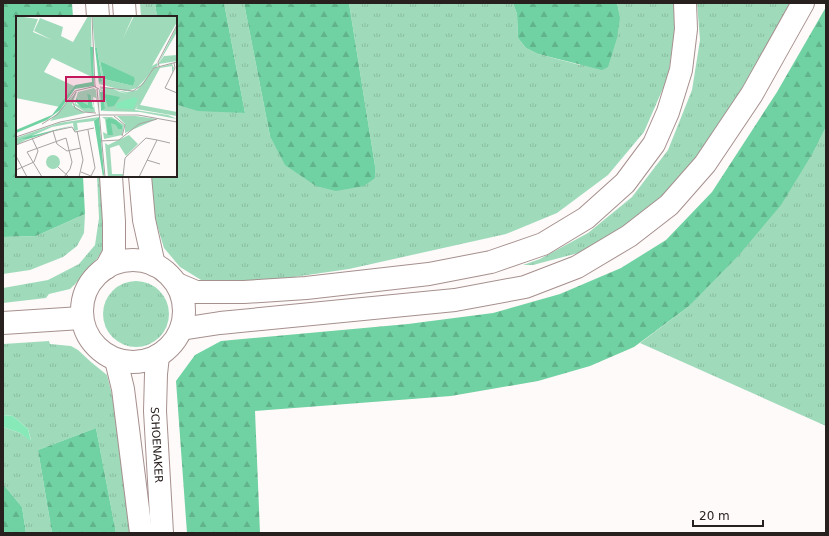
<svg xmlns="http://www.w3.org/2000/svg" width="829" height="536" viewBox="0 0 829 536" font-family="'DejaVu Sans',sans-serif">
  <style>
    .grass { fill: url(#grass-tufts) }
    .forest { fill: url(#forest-firs) }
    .water { fill: #87e9b8 }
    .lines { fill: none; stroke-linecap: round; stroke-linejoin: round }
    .secondary-casing { stroke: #a5908e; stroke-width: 24 }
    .primary-casing { stroke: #a5908e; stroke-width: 24 }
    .highway-casing { stroke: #a5908e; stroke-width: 24 }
    .secondary { stroke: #fff; stroke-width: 22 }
    .primary { stroke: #fff; stroke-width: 22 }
    .highway { stroke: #fff; stroke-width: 22 }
    .labels { text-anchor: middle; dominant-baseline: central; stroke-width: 3; stroke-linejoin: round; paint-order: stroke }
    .street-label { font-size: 11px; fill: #28201f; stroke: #fefaf9 }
    .inset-road { fill: none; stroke: #a8a3a2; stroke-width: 1 }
    .view { fill: #c2185b; fill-opacity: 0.15; stroke: #c2185b; stroke-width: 2 }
    .inset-edge { fill: none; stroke: #28201f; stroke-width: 2 }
  </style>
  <defs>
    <pattern id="grass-tufts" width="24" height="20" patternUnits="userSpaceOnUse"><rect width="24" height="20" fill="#9fdbbb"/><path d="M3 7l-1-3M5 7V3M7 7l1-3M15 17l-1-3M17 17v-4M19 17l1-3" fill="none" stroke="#89bca0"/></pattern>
    <pattern id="forest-firs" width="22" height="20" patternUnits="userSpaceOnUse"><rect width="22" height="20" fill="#70d1a2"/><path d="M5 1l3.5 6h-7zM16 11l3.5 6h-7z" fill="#61b38b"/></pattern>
  </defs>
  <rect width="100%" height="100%" fill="#fefaf9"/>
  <!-- grass -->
  <g class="grass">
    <path d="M140,3H155L157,17H141Z"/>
    <path d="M224,3H244L270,136L375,166L349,3H513L517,14L518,38L526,48L538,54L580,65L620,17L617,3H674L676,20L668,77L644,132L608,175L557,213L506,234L349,269L273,280L206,283L180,267L164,248L157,225L150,219L146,176H176V101L178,105L245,113Z"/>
    <path d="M697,3H798L705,155L660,204L582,252L533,265H523L540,259L588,233L632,197L668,150L692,90L700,40Z"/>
    <path d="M826,127V426L640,343L688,307L814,151Z"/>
    <path d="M97,176H104L106,243L99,256L85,274L70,289L49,294L46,298L3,303V288L48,280L79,264L95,245L99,218Z"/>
    <path d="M85,214L84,233L77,246L63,257L30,270L3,274V237L36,236Z"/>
    <circle cx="136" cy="314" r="33"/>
    <path d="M49,341L50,344L71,346L78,350L91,362L107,375L112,395L134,533H116L96,428L38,450L52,533H26L22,507L3,484V427L20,433L31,440L28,429L13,416L3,415V344Z"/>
  </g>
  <!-- forest -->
  <g class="forest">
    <path d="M3,3H72L73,17H17V176H83L85,214L36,236L3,237Z"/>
    <path d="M155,3H224L245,113L198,111L178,105L176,101V17H157Z"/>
    <path d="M244,3H349L375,166V178L364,186L336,191L316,186L285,165L270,136Z"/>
    <path d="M513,3H617L620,17L617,38L608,67L602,70L538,54L526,48L518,38L517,14Z"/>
    <path d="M826,7V127L814,151L781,205L739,255L688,307L634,347L590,366L538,381L451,396L255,411L260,533H187L176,381L195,355L221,341L408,324L493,313L560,294L621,268L666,240L712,192L777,92Z"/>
    <path d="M96,428L116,533H52L38,450Z"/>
    <path d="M3,484L22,507L26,533H3Z"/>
  </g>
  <!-- water -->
  <path class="water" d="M3,415L13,416L28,429L31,441L20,433L3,427Z"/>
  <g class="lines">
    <!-- secondary casing -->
    <g class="secondary-casing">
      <path id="secondary" d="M3,323L81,318"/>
    </g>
    <!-- primary casing -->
    <g class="primary-casing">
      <g id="primary">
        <path d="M97,3L98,17"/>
        <path d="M124,3L125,17"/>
        <path d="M140,176L144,220L154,265"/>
        <circle cx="133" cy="311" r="51"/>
        <path d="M106,268L114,253V222L111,176"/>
        <path id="s1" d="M158,356L156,374L155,411L162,533"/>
        <path d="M116,360L123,389L141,533"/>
      </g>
    </g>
    <!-- highway casing -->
    <g class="highway-casing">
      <g id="highway">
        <path d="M177,284L196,292H244L306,288L429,274L491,262L543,244L586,218L625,183L654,144L668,112L681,70L686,29L685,3"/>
        <path d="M181,329L220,323L455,300L525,287L577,267L629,236L669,205L705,164L752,94L803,3"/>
      </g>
    </g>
    <!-- secondary -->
    <use href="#secondary" class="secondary"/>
    <!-- primary -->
    <use href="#primary" class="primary"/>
    <!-- highway -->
    <use href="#highway" class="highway"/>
  </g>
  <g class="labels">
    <!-- street labels -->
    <g class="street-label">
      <text stroke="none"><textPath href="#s1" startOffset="89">SCHOENAKER</textPath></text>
    </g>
  </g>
  <!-- overview -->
  <g transform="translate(16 16)">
    <rect width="161" height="161" fill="#fefaf9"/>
    <path d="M0,0L22,3L17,16L36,24L18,15L24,2L47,11L45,20L57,26L72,0H75L76,61L36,42L28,56L58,70L44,91L0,82ZM76,0H117L107,22L118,0H161V6L136,50L141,47L142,49L121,72L110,75L83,68L80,48L83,65L86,64L81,32H79ZM84,45L117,61L119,65L117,70L88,63ZM161,10V16L143,47L148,40L161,39V45L143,48V46ZM156,48L158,52L156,57V50L144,52L124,89L161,96V100L120,93L122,88L119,94L152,99L161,103L124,96L86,95L89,93L88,75H84L90,72L84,74V93L83,74L85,72H95L104,76L112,78L100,74L111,76L121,74L139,52ZM78,72L80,74L82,94L80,82L77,81L79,96H69L58,89L62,76ZM71,77L75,79L78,91L73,93L60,88V82L72,89ZM61,75L56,89L69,97L34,105ZM101,100H120L141,103L109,117V108ZM83,101L78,105L61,107L62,114L58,115L57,107L36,111L3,124L12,123L0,129V122L43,107ZM86,101H96L108,109L106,119L88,123L87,116L91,118L89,103ZM113,119L122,128L110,140L103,129L94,132L96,158H107V161H92L89,127L92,129ZM30 146a7 7 0 1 1 14 0a7 7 0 1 1-14 0Z" fill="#9fdbbb" fill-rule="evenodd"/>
    <path d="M74,31H77L78,70L59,73L44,94L31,104L0,117V114L36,99L59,69L76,66ZM79,32H81L86,65L83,66ZM84,45L118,61L119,65L117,70L88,63ZM88,75V78L104,81L98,90L92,91L88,78L89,93L85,95L84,76ZM71,77L75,79L77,93L66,92L60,86V82L72,89ZM83,101L88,158L87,161L78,105ZM93,102L100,104L106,110V113H102L100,109L95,107L97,119H92L90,104ZM58,109L12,123L2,124L36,111L15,120Z" fill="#70d1a2"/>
    <path d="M118,81L122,83L117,93L100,92L101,87Z" fill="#87e9b8"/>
    <path class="inset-road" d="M76,0L79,71L83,73M158,47L159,52L149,72L161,77M143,50L142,46L161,9M84,71L117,75L126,69L138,52L161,46M81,73L89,161M60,76L56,84L59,92L67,96L80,97M98,100L109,109L106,120M26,108L42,98L59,75L80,70M37,115L41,128L51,135L65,132M61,115L67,144L63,161M0,121L44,106L81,99H122L161,106M85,125L103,124L123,108L141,103M0,129L37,115L56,111L59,116L78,112M0,140L11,161M131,144L144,148M42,151L53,161M0,154L18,146L22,135L16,122M65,156L75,160L79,152L72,114M26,161L11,136L50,122L56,146L54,153L48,161M107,161L109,142L130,122L141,124M123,161L141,124L154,127"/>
    <path class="view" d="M50,61H88V85H50Z"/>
    <rect width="161" height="161" class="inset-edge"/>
  </g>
  <!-- border -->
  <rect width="829" height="536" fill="none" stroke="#28201f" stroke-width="8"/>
  <!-- scale -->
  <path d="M693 520v6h70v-6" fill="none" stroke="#28201f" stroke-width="2"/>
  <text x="699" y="520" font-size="12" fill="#28201f" stroke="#fefaf9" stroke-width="3" paint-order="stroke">20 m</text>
</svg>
